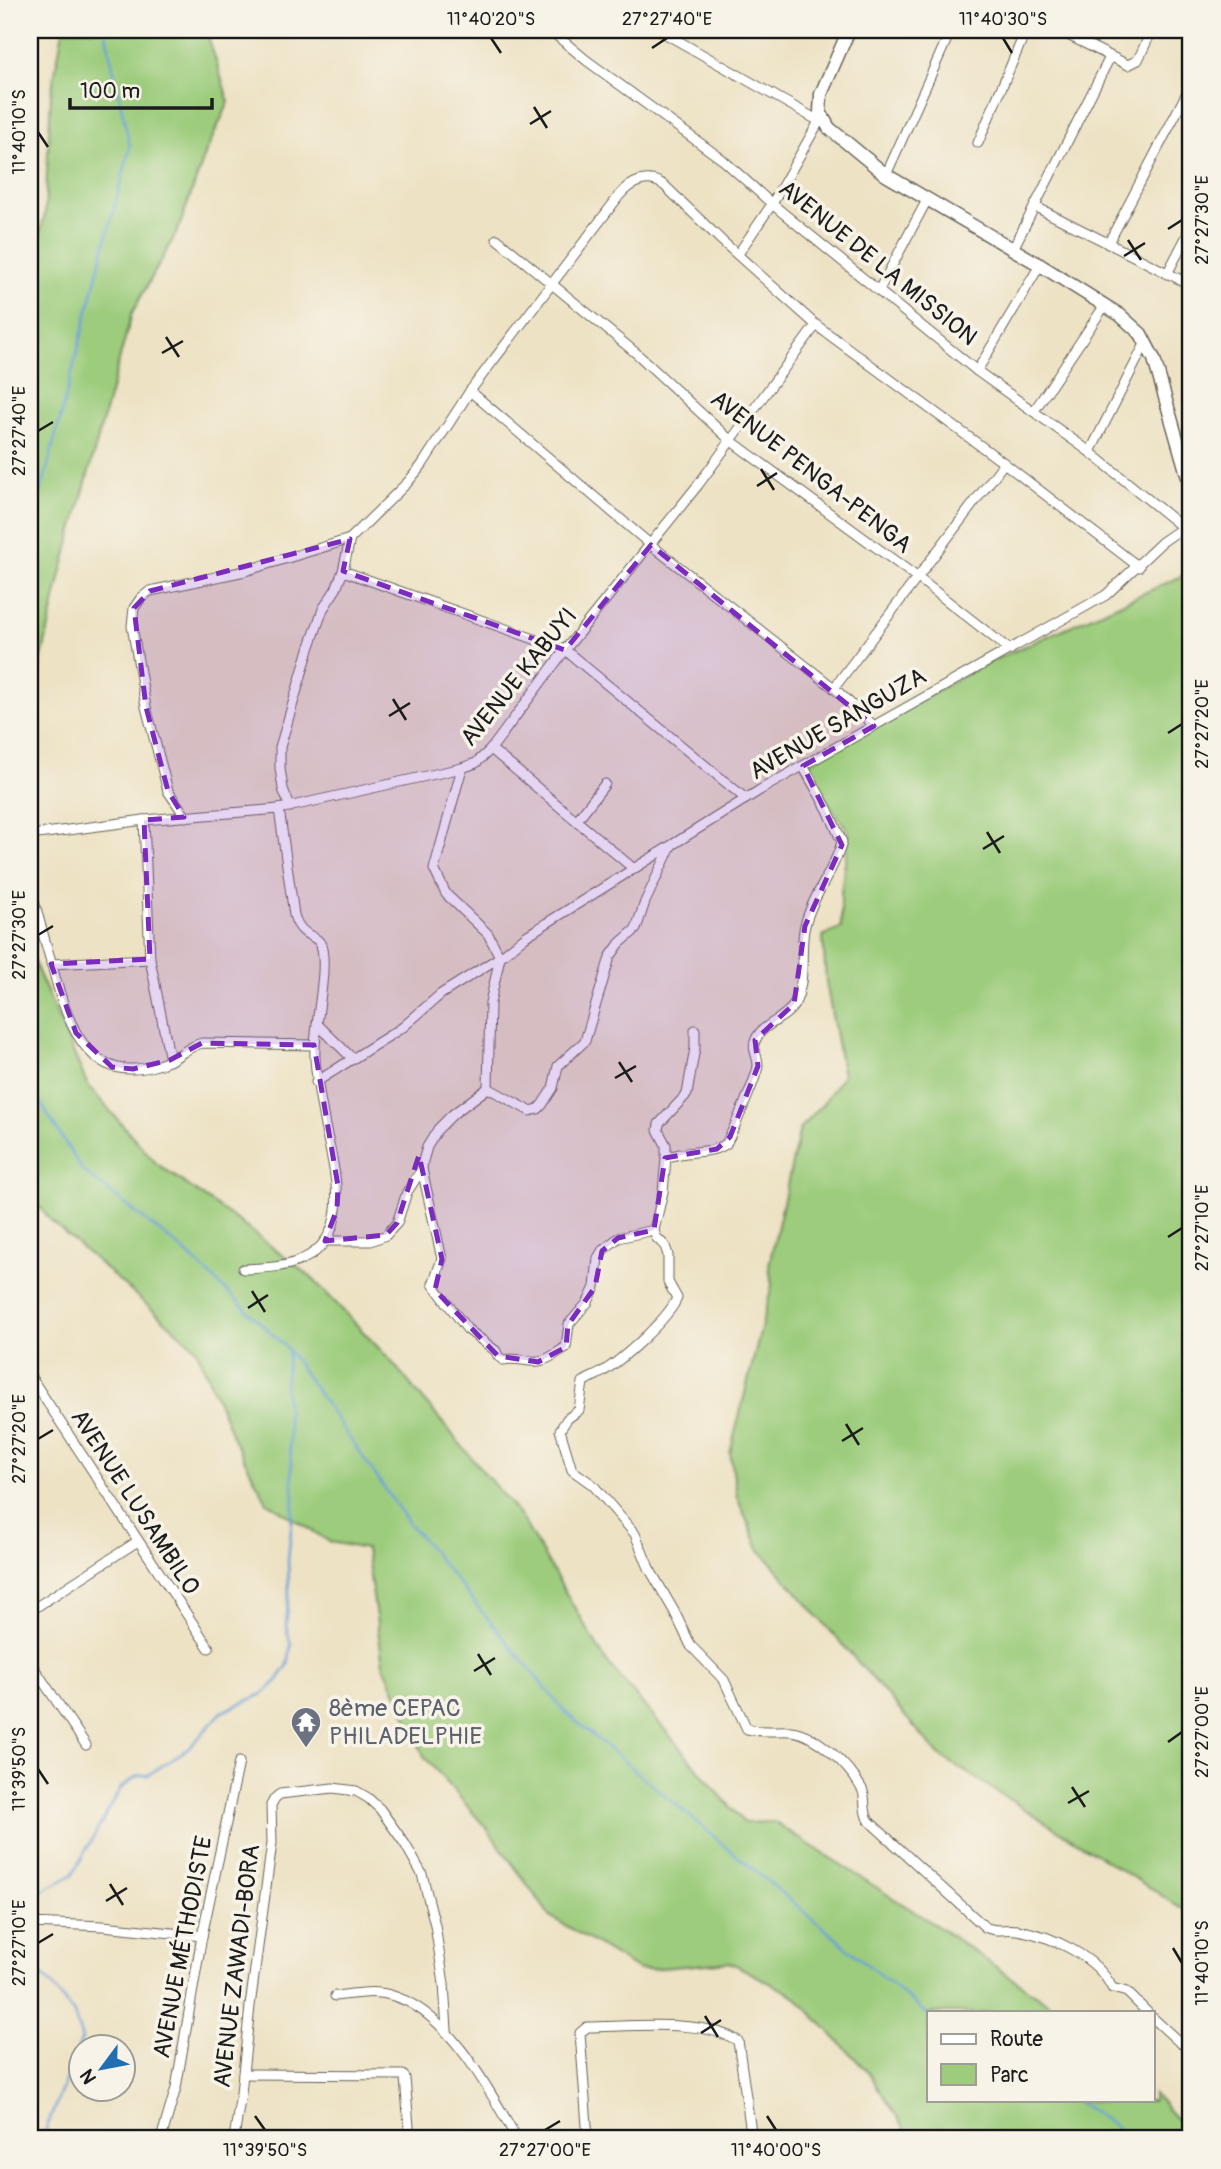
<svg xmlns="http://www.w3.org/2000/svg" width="1221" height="2169" viewBox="0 0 1221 2169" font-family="Pangolin,sans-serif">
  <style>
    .green { fill: #9ccc7c; stroke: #5c744c; stroke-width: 2 }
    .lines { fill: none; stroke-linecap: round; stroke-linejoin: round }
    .stream { stroke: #669fd5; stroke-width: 2.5 }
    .street-casing { stroke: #656157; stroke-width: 11 }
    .secondary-casing { stroke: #656157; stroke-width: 15 }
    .street { stroke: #fff; stroke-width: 9 }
    .secondary { stroke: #fff; stroke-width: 12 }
    .marked { fill: #7b2cbf; fill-opacity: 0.2; stroke: #7b2cbf; stroke-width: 5; stroke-dasharray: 14 9; stroke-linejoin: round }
    .ticks { fill: none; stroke: #1c1c1c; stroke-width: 2.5 }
    .labels { text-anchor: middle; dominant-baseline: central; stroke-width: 7; stroke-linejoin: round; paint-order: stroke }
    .street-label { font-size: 24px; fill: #1c1c1c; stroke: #f7f3e8 }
    .worship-label { font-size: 24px; fill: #5b616d; stroke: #f7f3e8; text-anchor: start }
    .neatline { fill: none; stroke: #1c1c1c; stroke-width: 2.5 }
    .ticks-label { font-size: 18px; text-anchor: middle; fill: #1c1c1c }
  </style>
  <rect width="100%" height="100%" fill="#f7f3e8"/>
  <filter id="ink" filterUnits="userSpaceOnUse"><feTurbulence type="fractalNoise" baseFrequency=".0143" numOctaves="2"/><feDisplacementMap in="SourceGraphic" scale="14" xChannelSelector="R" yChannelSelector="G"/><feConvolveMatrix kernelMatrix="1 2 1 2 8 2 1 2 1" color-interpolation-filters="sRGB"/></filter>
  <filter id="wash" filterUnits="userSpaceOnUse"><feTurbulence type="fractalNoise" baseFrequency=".00686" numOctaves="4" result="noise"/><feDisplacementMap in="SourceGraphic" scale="28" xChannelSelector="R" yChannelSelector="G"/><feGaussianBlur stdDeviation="1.57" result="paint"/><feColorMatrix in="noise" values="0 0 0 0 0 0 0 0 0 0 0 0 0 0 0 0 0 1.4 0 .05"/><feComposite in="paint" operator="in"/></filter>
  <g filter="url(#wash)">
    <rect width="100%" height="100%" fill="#ede2c4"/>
    <!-- green -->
    <g class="green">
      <path d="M63,30H206L229,102L206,152L178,230L132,313L61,574L30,710V271L45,214L51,94Z"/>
      <path d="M1191,572V1914L939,1755L759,1549L737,1497L730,1453L772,1285L769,1265L800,1128L822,1105L843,1075L826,982L823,936L841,928V893L849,832L803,766L985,664Z"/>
      <path d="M30,953L88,1086L156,1163L238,1221L311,1277L391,1361L521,1517L606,1661L744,1823L774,1822L940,1928L1062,2013H929V2101H1153V2093L1191,2135V2139H912L867,2071L795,1996L730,1962L639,1970L550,1916L488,1830L424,1756L383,1664L366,1549L330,1542L267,1502L234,1440L196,1348L52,1222L30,1195Z"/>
    </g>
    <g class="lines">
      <!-- stream -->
      <g class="stream">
        <path d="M30,524L45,477L130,147L105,30"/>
        <path d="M30,1086L82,1170L184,1251L286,1347L408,1522L565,1712L929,2016"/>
        <path d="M38,1919L35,1903L42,1891L72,1875L121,1788L137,1776L148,1775L189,1748L222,1712L263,1694L277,1681L288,1665L291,1646L286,1625L289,1592L288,1560L294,1500L285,1383L288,1353"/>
        <path d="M30,1962L42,1933L40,1926"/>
        <path d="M30,1963L51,1984L74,2014L82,2039L42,2139"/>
        <path d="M1077,2101L1134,2139"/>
      </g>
    </g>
  </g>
  <g filter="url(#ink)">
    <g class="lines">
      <!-- street casing -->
      <g class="street-casing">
        <g id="street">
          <path d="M550,30L586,60L723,160L772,204L977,371L1090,452L1182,527"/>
          <path d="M659,30L819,121"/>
          <path d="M1058,30L1128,65L1138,60L1152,30"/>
          <path d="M978,143L1026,30"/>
          <path d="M886,175L951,30"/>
          <path d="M1036,207L1191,285"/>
          <path d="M497,239L636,353L730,440L918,578L1010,650"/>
          <path d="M1108,244L1191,85"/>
          <path d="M1013,249L1110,57"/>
          <path d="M738,254L772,204L821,118"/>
          <path d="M1167,274L1191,228"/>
          <path d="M879,290L927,200"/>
          <path d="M977,371L1040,265"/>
          <path d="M470,391L651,545L834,688L874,726"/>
          <path d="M1034,411L1105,305"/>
          <path d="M1090,452L1146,342"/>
          <path d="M343,571L565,650L746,799"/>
          <path d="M834,688L1004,463"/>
          <path d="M491,749L634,869"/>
          <path d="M462,768L434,869L446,894L488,934L500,957L490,1003L488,1088"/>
          <path d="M290,807L283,789L280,768V747L309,649L323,609L336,589L343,571L350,539L408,482L422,465L470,391L619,196C630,182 649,173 665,186L722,241L816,325L1004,463L1139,567"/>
          <path d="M186,817L168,791L146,707L132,626L134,608L141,598L150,591L245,571L350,539"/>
          <path d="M144,820L150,959L170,1060"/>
          <path d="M577,820L605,784"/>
          <path d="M30,835L144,820L279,809L462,768L476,763L491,749L565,650L698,485L816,325"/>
          <path d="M30,885C36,910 43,934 50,958C61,999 77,1072 133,1069C144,1069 160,1065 169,1061C181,1055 189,1046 202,1043L314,1045"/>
          <path d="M51,964L150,959"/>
          <path d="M317,1024L353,1059"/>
          <path d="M695,1030V1048L687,1094L659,1124L658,1130L666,1145V1158L663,1192L654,1230L656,1237L665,1246L668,1255V1282L677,1298C669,1318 622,1360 602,1372C596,1376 589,1378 583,1382L579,1410L567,1419L560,1430L572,1470L593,1485L635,1534L649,1568L674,1611L691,1646L724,1680L747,1729C761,1733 777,1730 791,1731C817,1734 850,1767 862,1789C867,1799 862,1811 869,1821L985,1927C997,1933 1005,1928 1017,1930C1050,1935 1098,1957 1112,1988L1127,1992L1148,2013"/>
          <path d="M316,1082L403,1027L441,994L500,957L526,936L760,790L1106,595L1162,542L1191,522"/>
          <path d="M488,1088L453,1114L438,1129L427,1147L423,1161L422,1169L442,1259L433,1284L467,1329L496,1351L498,1356L503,1360C519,1357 528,1363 539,1361C549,1360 558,1352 566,1347L569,1324L588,1302L595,1287L598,1258L602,1251L618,1238L654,1230"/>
          <path d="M488,1088L530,1111L538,1109L542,1105L553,1088L558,1066L585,1041L610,957L620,943L636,929L645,902L671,846"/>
          <path d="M666,1158C686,1149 710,1155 726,1144C732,1133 758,1075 758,1065C758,1055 751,1049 756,1039C763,1023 787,1019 795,1003C806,981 800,954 804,930C810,898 834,872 842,842L828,810L803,766"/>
          <path d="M325,1241H371L386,1235L397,1223L407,1192L422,1169"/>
          <path d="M243,1269C262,1268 284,1268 301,1260C355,1237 334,1168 325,1126C321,1103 316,1080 315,1057C313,1027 329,970 321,945C317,934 301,939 294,915L279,809"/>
          <path d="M30,1376L209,1648"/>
          <path d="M30,1611L138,1541"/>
          <path d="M30,1662L86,1745"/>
          <path d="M30,1923L103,1926L202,1936"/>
          <path d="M335,1996C353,1994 373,1990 390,1995C447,2009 490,2091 517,2139"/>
          <path d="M1153,2018L1178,2041L1191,2050"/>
          <path d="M243,2074L403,2075L405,2078L410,2139"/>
          <path d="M161,2139L176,2088L202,1936L239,1762"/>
          <path d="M234,2139L241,2093L250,2006L272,1843L271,1805L275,1798L280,1794L333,1788L356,1791L368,1798L380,1809L405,1844L422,1874L435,1925L444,1984L447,2030"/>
          <path d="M588,2139L580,2033L587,2027C627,2027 704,2018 738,2041L752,2139"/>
          <path d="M687,2139L751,2136"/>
        </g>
      </g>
      <!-- secondary casing -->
      <g class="secondary-casing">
        <path id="secondary" d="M849,30L821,94L820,112L829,128L886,175L1040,265L1120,315L1141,334L1154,359L1191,488"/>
      </g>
      <!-- street -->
      <use href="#street" class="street"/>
      <!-- secondary -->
      <use href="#secondary" class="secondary"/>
    </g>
  </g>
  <!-- marked area -->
  <path class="marked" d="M350,539L343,571L565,650L651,545L874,726L803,766L842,845L805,926L794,1004L755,1040L758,1066L730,1137L717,1149L665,1158L654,1230L618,1238L602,1251L595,1287L568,1325L566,1347L538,1362L498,1356L435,1290L442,1259L419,1155L397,1223L386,1235L325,1241L337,1209L338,1186L314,1045L202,1043L170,1060L133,1069L112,1067L76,1033L51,964L150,959L144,820L184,817L168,791L146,707L134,608L150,591Z"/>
  <!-- ticks -->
  <path class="ticks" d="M491,38L501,53M1003,38L1012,53M652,48L667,38M534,107L547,128M530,124L551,111M38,132L48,147M1168,229L1182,220M1128,240L1141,260M1124,256L1145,243M166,337L179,357M162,353L183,341M38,431L53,422M761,469L774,490M757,486L777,473M393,699L406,720M389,716L410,703M1168,733L1182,724M987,832L1000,853M983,849L1004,836M38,935L53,926M619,1062L632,1082M615,1078L636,1066M1168,1237L1182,1228M252,1291L265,1312M248,1308L268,1295M846,1424L859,1445M38,1439L53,1430M842,1441L863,1428M478,1654L491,1675M474,1671L495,1658M1168,1742L1182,1732M38,1769L48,1784M1072,1787L1085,1807M1068,1803L1089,1791M110,1884L123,1905M106,1901L127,1888M38,1943L53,1934M1173,1948L1182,1963M705,2016L718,2037M701,2033L721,2020M255,2116L265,2130M767,2116L776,2130M545,2130L560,2121"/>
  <!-- icons -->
  <defs>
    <g id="temple-pin" transform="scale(1.575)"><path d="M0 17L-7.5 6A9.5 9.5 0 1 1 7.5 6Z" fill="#6b7280" stroke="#f7f3e8"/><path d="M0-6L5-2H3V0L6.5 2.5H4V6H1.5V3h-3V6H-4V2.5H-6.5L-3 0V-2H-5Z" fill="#fff"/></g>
  </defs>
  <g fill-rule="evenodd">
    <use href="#temple-pin" x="306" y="1722"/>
  </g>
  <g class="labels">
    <!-- street labels -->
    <g class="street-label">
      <text transform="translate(878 263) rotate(39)">AVENUE DE LA MISSION</text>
      <text transform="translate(811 472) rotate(38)">AVENUE PENGA-PENGA</text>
      <text transform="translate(519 677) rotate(-51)">AVENUE KABUYI</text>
      <text transform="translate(838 724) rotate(-30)">AVENUE SANGUZA</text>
      <text transform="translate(135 1502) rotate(57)">AVENUE LUSAMBILO</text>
      <text transform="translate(183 1947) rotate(-79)">AVENUE MÉTHODISTE</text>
      <text transform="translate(237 1966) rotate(-83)">AVENUE ZAWADI-BORA</text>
    </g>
    <!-- worship labels -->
    <g class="worship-label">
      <text x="329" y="1708">8ème CEPAC<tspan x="329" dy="28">PHILADELPHIE</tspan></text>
    </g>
  </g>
  <!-- margin -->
  <rect width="1221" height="2169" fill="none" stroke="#f7f3e8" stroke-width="77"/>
  <!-- legend -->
  <rect x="927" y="2011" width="228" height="91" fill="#f7f3e8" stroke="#9f9d96" stroke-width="2"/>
  <rect x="941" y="2034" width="35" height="10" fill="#ffffff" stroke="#9f9d96" stroke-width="2"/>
  <text x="990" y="2046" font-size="21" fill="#1c1c1c">Route</text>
  <rect x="941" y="2064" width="35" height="21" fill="#9ccc7c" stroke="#9f9d96" stroke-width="2"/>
  <text x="990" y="2082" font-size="21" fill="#1c1c1c">Parc</text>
  <!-- north arrow -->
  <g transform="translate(102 2068) rotate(238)"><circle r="33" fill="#f7f3e8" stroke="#9f9d96" stroke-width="2"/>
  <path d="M0-5L12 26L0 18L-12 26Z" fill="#1f6fb2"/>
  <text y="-10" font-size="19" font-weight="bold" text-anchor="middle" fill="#1c1c1c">N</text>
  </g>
  <!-- scale -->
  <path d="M70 98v10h142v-10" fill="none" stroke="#1c1c1c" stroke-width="3.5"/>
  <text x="80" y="98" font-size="21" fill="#1c1c1c" stroke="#f7f3e8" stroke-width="5" paint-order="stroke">100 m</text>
  <rect x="38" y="38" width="1144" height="2092" class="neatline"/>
  <g class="ticks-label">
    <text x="491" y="25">11°40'20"S</text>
    <text x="667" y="25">27°27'40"E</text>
    <text x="1003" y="25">11°40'30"S</text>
    <text transform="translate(19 132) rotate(-90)" y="6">11°40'10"S</text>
    <text transform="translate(1202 220) rotate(-90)" y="6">27°27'30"E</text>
    <text transform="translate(19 431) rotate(-90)" y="6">27°27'40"E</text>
    <text transform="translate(1202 724) rotate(-90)" y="6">27°27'20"E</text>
    <text transform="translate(19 935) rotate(-90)" y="6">27°27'30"E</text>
    <text transform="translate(1202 1228) rotate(-90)" y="6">27°27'10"E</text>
    <text transform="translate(19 1439) rotate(-90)" y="6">27°27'20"E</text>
    <text transform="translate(1202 1732) rotate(-90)" y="6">27°27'00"E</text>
    <text transform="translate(19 1769) rotate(-90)" y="6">11°39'50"S</text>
    <text transform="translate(19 1943) rotate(-90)" y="6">27°27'10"E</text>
    <text transform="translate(1202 1963) rotate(-90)" y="6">11°40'10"S</text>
    <text x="265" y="2156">11°39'50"S</text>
    <text x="545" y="2156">27°27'00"E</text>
    <text x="776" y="2156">11°40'00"S</text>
  </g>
</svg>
